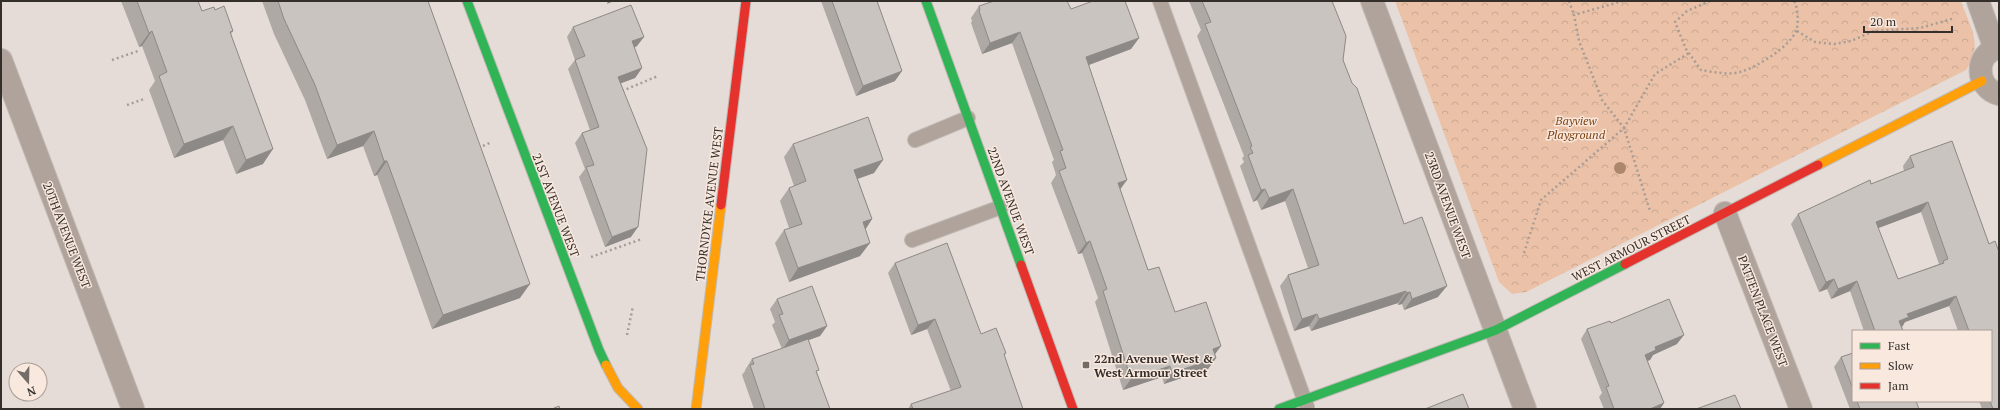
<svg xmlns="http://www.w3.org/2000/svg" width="2000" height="410" viewBox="0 0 2000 410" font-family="'PT Serif',serif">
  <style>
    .park { fill: url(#park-crowns) }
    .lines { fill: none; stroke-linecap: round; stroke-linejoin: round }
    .lane-casing { stroke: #c1bab5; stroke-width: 16 }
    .street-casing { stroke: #c1bab5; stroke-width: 24 }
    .fast-casing { stroke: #c1bab5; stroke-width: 11 }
    .slow-casing { stroke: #c1bab5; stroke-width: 11 }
    .jam-casing { stroke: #c1bab5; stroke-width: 11 }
    .path { stroke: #a79c96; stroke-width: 2.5; stroke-dasharray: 2 3; stroke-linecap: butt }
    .lane { stroke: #b0a39b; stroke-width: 14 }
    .street { stroke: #b0a39b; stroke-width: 22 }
    .fast { stroke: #30b455; stroke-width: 9 }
    .slow { stroke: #ff9f0a; stroke-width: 9 }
    .jam { stroke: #e5322d; stroke-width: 9 }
    .tree { fill: #ad876a }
    .wall { fill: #aea9a5; fill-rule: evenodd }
    .shaded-wall { fill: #8d8986 }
    .building { fill: #cac4c0; stroke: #8d8986; fill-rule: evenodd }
    .poi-dot { fill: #736c67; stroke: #f8e8de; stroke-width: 1.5 }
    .labels { text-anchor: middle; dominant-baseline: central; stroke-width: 3; stroke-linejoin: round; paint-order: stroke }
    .park-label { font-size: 12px; font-style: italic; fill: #7f4210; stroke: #f8e8de }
    .street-label { font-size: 12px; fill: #352f2b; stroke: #f8e8de }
    .poi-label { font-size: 12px; font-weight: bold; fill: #352f2b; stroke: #f8e8de; text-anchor: start }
  </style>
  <defs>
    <pattern id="park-crowns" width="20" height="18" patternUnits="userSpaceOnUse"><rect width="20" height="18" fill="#ebc2a8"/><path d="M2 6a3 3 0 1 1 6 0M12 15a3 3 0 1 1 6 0" fill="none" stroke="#caa791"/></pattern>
  </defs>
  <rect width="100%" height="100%" fill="#e5dcd7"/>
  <!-- park -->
  <path class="park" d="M1395,1H1961C1970,27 1984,45 1966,70L1536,287L1526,292L1512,294L1499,282Z"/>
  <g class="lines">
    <!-- lane casing -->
    <g class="lane-casing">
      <g id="lane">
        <path d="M1160,1L1307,407"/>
        <path d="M915,140L968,118"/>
        <path d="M912,240L1001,207"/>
      </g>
    </g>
    <!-- street casing -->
    <g class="street-casing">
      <g id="street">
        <path d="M1372,1L1525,409"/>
        <path d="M1978,1L1995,49"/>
        <path d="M1999,48C1974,53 1975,88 1999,94"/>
        <path d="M1,60L133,409"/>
        <path d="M1725,213L1801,409"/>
      </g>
    </g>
    <!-- fast casing -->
    <g class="fast-casing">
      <g id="fast">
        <path d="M467,1L599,350L606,365"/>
        <path d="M926,1L1021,265"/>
        <path d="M1279,409L1496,330L1625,264"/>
      </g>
    </g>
    <!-- slow casing -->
    <g class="slow-casing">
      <g id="slow">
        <path d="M1818,165L1982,81"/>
        <path d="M606,365L618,388L638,409"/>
        <path d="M696,409L721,205"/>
      </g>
    </g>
    <!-- jam casing -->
    <g class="jam-casing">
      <g id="jam">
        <path d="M721,205L746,1"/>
        <path d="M1625,264L1818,165"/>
        <path d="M1021,265L1073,409"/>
      </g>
    </g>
    <!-- path -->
    <g class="path">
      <path d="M1569,1L1574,15"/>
      <path d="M1623,1L1574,15L1579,41L1602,100L1624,128L1650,211"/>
      <path d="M1710,1L1687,11L1675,22L1686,49L1701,70C1714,72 1731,76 1743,71C1759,66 1790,46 1796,31C1799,24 1798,7 1794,1"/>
      <path d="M1797,31L1815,42L1834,44L1851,41L1874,31L1920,28L1955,18"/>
      <path d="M112,60L138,51"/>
      <path d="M622,91L658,76"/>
      <path d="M127,105L144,99"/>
      <path d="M483,146L492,142"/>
      <path d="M1524,253L1541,200L1624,128L1655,74L1689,53"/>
      <path d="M591,257L642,239"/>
      <path d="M627,335L633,306"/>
    </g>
    <!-- lane -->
    <use href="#lane" class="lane"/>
    <!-- street -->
    <use href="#street" class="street"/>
    <!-- fast -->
    <use href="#fast" class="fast"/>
    <!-- slow -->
    <use href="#slow" class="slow"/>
    <!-- jam -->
    <use href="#jam" class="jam"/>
  </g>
  <!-- trees -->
  <circle class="tree" cx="1620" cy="168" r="6"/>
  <!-- wall -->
  <g class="wall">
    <path d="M121,1H198L202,11L215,10L233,31L231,34L263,164L236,174L223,140L174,158L149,90L155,81L142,46L139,47Z"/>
    <path d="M262,1H428L520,298L432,329L377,175L374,176L363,146L327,159L305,100L274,34Z"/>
    <path d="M821,1H877L895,81L856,96Z"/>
    <path d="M1189,1H1332L1343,60L1404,224L1438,297L1404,310L1402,304L1398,305V303L1311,331L1309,326L1294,331L1280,286L1288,275L1308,268L1285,201L1261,210L1257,200L1253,202L1240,166L1244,162L1242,158L1244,156L1197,36L1201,30Z"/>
    <path d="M979,6L1071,9L1139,38L1131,49L1089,65L1120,189L1148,270L1175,312L1215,355L1216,358L1208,369L1164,384L1162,377L1123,390L1095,302L1098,298L1082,253L1078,254L1051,183L1056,175L1052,162L1054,160L1012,43L982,54L971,23L972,21L971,18Z"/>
    <path d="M573,27L637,46L634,48L642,68L635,78L621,83L631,237L605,247L579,177L585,169L575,143L582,133L590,130L568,69L575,60L567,37Z"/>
    <path d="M1952,141L1989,244L1995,241L1999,252V409H1982L1979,401H1991V331H1958L1949,306L1905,322L1902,327L1903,331H1864L1850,291L1831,299L1827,289L1819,292L1791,224L1798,214L1870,180L1871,184L1904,171L1903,166L1910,156ZM1921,212L1939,264L1898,279L1878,228Z"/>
    <path d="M793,144L874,173L858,179L872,219L865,230L860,256L789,282L775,243L784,230L789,228L780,201L789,188L794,186L784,157Z"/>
    <path d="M895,263L981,334L1006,353L1004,356L1008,366L1023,409H908L911,404L951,391L927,329L911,335L888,273Z"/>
    <path d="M777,299L827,326L820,336L808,340L817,373L830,409H754L742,375L745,371V370L752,359L782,349L772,325L775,322L770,309Z"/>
    <path d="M1611,323L1677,344L1653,355L1650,360L1647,361L1664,403L1660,409H1604L1599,397L1602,393L1581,339L1587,329Z"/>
    <path d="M1853,353V401H1916L1919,409H1850L1834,367L1841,357Z"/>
  </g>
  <!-- shaded-wall -->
  <g class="shaded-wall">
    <path d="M608,1H614L607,4Z"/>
    <path d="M152,31L142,46L139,47L149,33Z"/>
    <path d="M1020,32L1012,43L982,54L990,43Z"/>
    <path d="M644,37L637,46L625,51L632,41Z"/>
    <path d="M1139,38L1131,49L1078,69L1086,57Z"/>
    <path d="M642,68L635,78L611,87L618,77Z"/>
    <path d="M902,71L895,81L856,96L863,86Z"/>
    <path d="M233,126L223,140L174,158L184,144Z"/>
    <path d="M374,131L363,146L327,159L337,145Z"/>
    <path d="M273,149L263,164L236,174L246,160Z"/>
    <path d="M883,160L874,173L845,183L854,170Z"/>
    <path d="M384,161H387L377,175L374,176Z"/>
    <path d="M1127,180L1119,191L1118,183Z"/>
    <path d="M1265,189L1257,200L1253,202L1261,190Z"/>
    <path d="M1293,189L1285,201L1261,210L1269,198Z"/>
    <path d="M1928,202L1921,212L1868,232L1876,222Z"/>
    <path d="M872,219L863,233V222Z"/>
    <path d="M638,227L631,237L605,247L612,237Z"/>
    <path d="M1090,241L1082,253L1078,254L1086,243Z"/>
    <path d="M870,243L860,256L789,282L798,268Z"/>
    <path d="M1834,279L1827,289L1819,292L1826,282Z"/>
    <path d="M1857,281L1850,291L1831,299L1838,289Z"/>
    <path d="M530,284L520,298L432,329L443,315Z"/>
    <path d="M1447,286L1438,297L1404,310L1412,299Z"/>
    <path d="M1406,291L1398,303L1311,331L1319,319Z"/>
    <path d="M1410,292L1402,304L1398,305L1406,293Z"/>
    <path d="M1956,296L1949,306L1905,322L1902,327L1899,321L1907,314Z"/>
    <path d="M1317,314L1309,326L1294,331L1302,319Z"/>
    <path d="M935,319L927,329L911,335L918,325Z"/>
    <path d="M827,326L820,336L782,350L789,340Z"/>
    <path d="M1684,335L1677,344L1653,355L1650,360L1638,364L1645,355L1655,347Z"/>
    <path d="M1221,346L1213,357V349Z"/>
    <path d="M1216,358L1208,369L1164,384L1172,373Z"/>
    <path d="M1170,366L1162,377L1123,390L1131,379Z"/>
    <path d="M1664,403L1660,409H1650Z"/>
  </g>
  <!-- building -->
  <g class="building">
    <path d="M137,1H198L202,11L214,7L215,10L224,6L233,31L230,32L273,149L246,160L233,126L184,144L159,76L167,72L152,31L149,33Z"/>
    <path d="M278,1H428L530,284L443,315L387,161H384L374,131L337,145L315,85L284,19Z"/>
    <path d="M832,1H877L902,71L863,86Z"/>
    <path d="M994,1H1067L1071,9L1093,1H1125L1139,38L1086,57L1127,180L1118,183L1148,270L1159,267L1175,312L1206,302L1221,346L1213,349L1216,358L1172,373L1170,366L1131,379L1103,291L1107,289L1090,241L1086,243L1059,171L1066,168L1060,151L1063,150L1020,32L990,43L979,11L980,10L979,6Z"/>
    <path d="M1202,1H1332L1346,36L1343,60L1352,83L1357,88L1404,224L1422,217L1447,286L1412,299L1410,292L1406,293V291L1319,319L1317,314L1302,319L1288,275L1319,265L1293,189L1269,198L1265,189L1261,190L1248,155L1253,153L1250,147L1252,146L1205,24L1211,22Z"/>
    <path d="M631,5L644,37L632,41L642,68L618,77L647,149L638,227L612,237L586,167L594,165L582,133L599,127L575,60L585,56L573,27Z"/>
    <path d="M868,117L883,160L854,170L872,219L863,222L870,243L798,268L784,230L802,224L789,188L806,181L793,144Z"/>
    <path d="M1952,141L1989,244L1995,241L1999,252V409H1993L1990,401H1991V331H1969L1956,296L1907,314L1909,317L1899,321L1903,331H1875L1857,281L1838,289L1834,279L1826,282L1798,214L1870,180L1871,184L1914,167L1910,156ZM1928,202L1948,259L1943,261L1944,263L1898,279L1876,222Z"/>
    <path d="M947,243L981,334L996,328L1006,353L1004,354L1008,366L1023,409H913L911,404L961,387L935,319L918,325L895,263Z"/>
    <path d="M812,286L827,326L789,340L779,315L783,314L777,299Z"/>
    <path d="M1669,299L1684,335L1655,347L1656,350L1645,355L1664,403L1650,409H1614L1606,387L1609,386L1587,329L1610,321L1611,323Z"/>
    <path d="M808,339L819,370L816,371L830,409H765L750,365L754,364L752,359Z"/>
    <path d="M1853,353V389L1841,357Z"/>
    <path d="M1463,394L1469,409H1425Z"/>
    <path d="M1735,395L1741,409H1696Z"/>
    <path d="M1857,401H1916L1919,409H1860Z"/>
    <path d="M559,406L560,409H552Z"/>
  </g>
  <!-- markers -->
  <rect class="poi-dot" x="1082" y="361" width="8" height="8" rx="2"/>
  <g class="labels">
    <!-- park labels -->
    <g class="park-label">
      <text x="1576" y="120">Bayview<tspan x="1576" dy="14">Playground</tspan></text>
    </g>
    <!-- street labels -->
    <g class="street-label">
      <text transform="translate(1011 201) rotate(70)">22ND AVENUE WEST</text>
      <text transform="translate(709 204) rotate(-83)">THORNDYKE AVENUE WEST</text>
      <text transform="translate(556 205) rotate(69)">21ST AVENUE WEST</text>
      <text transform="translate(1448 205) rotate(70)">23RD AVENUE WEST</text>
      <text transform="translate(67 235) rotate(69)">20TH AVENUE WEST</text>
      <text transform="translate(1631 248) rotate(-27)">WEST ARMOUR STREET</text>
      <text transform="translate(1763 311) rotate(69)">PATTEN PLACE WEST</text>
    </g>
    <!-- poi labels -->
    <g class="poi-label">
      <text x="1094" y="358">22nd Avenue West &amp;<tspan x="1094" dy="14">West Armour Street</tspan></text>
    </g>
  </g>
  <!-- border -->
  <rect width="2000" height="410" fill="none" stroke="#352f2b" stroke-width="4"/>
  <!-- legend -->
  <rect x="1852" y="330" width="140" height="72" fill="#f8e8de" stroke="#aa9e96"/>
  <rect x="1860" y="343" width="20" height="6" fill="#30b455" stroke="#aa9e96"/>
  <text x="1888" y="350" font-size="12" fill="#352f2b">Fast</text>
  <rect x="1860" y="363" width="20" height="6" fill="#ff9f0a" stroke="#aa9e96"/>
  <text x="1888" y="370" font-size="12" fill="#352f2b">Slow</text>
  <rect x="1860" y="383" width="20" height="6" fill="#e5322d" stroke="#aa9e96"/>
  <text x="1888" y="390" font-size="12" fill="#352f2b">Jam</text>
  <!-- north arrow -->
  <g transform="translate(28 382) rotate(160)"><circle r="19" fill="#f8e8de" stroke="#aa9e96"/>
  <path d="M0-3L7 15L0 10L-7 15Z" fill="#736c67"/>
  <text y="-6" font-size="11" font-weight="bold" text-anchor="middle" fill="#352f2b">N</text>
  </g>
  <!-- scale -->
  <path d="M1864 26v6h88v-6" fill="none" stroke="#352f2b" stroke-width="2"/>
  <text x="1870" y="26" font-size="12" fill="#352f2b" stroke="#f8e8de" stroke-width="3" paint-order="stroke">20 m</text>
</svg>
